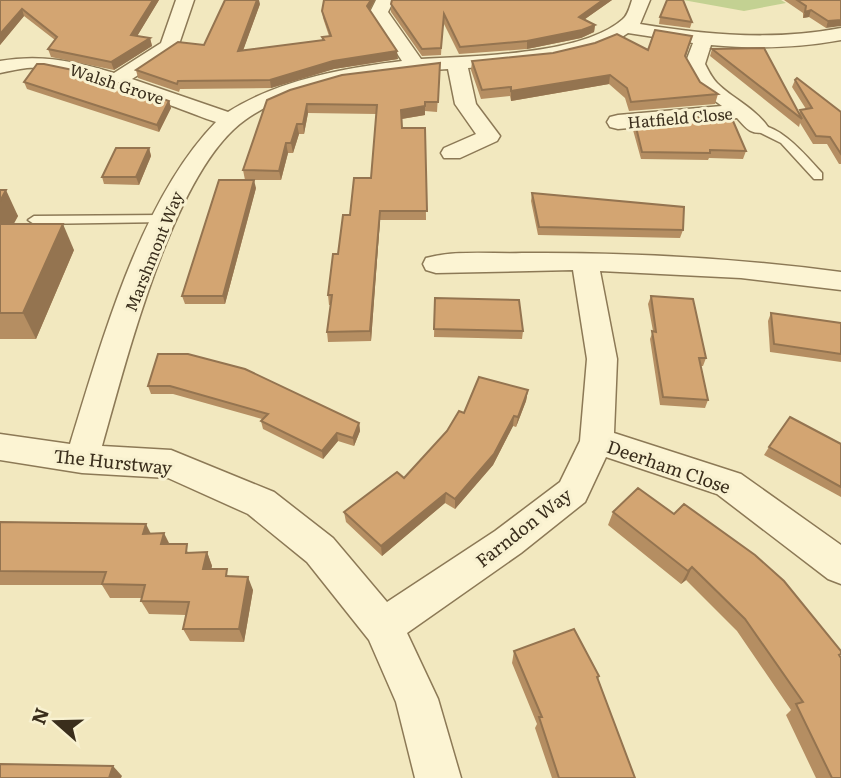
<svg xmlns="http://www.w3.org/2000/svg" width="841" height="778" viewBox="0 0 841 778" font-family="Literata,serif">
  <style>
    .green { fill: #c3d192 }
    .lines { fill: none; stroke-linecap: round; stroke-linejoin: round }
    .service-casing { stroke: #8c7956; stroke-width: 3 }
    .minor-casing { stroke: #8c7956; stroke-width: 3 }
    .service { fill: #fcf4d3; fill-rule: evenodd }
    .minor { fill: #fcf4d3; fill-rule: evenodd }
    .wall { fill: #b58e62 }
    .shaded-wall { fill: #947450 }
    .building { fill: #d3a572; stroke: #947450; stroke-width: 2 }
    .labels { text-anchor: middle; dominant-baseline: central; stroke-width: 6; stroke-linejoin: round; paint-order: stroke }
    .far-street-label { font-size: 16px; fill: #3a2e1c; stroke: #f8f1d0 }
    .street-label { font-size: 18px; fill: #3a2e1c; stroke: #f8f1d0 }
  </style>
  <rect width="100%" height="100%" fill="#f2e8bf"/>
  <!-- green -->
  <path class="green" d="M683,0H781L786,3L744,11Z"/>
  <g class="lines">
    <!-- service casing -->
    <g class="service-casing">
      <g id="service">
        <path d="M753,125C779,122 806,156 822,173V179H814L781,143L753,129Z"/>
        <path d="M163,215L169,219L167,222L34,224L28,220L34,216Z"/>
      </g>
    </g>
    <!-- minor casing -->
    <g class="minor-casing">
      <path id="minor" d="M176,0H194L177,50L132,79L228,112C278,80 344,68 402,61L370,12L376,0H394L388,12L421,59C474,56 583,55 623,19C628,15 630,6 632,0H650L640,24C708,35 773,41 841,28V40C797,48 756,49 711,45L705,64C708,70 712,78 717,83C733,99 754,107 768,127L765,132C750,135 746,128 737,118L618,129L610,127L607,122L610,117L618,115L722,106L700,90L685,64L693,43L628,33C589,61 515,64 468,68L476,104L500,136L497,141L460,158H444L441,153L444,148L476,134L455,104L448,69C384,73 298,82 245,120C173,171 126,362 102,446L171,450L274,492L333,538L387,602L495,531L560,482L580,441L587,359L573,270L436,273L426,270L423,264L426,258C456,250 491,254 522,253C629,252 735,258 841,272V290L741,278L600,271L617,359L614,433L741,474L841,545V584L828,579L717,494L606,457L585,502L521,553L407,633L438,699L461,778H415L396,702L369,640L307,562L248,514L168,478L82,473L0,460V434L70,444C102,341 140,200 216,122C169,106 75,64 27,68C18,69 9,71 0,73V61C40,54 76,61 114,73L161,43Z"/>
    </g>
    <!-- service -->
    <use href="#service" class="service"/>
    <!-- minor -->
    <use href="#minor" class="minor"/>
  </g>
  <!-- wall -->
  <g class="wall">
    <path d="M0,0H159L137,36L150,38L152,46L114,70L51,57L48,49L55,40L24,16L0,45Z"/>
    <path d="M375,0L370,10L398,59L334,69L271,88L180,89L179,92L138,78L136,70L204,45L260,4L243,50L322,41V37L329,36L323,18L322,11Z"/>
    <path d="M392,0H612L585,19L595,25L594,32L581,38L527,49L459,54L443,22L441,55L422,56L391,12V4Z"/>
    <path d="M784,0H841L826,28L809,17L803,18V13Z"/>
    <path d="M660,17L692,22L690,28L659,24Z"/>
    <path d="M692,36L686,57L700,82L718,94L715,104L629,111L625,98L609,84L511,101L510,96L481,99L471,70L472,61L648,50Z"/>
    <path d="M712,49L799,114L800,110L806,109L792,87L795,80L841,112V164H839L827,144H813L800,123L799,127L710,56Z"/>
    <path d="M440,63L437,112L425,111V115L402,119V128H425L426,220H380L371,341L328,342L327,332L331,305H329L328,295L338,254L350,215L371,178L376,114L308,113L304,134H299L293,153H288L281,180H245L243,170L267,100Z"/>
    <path d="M24,82L169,101L171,108L159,132L27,89Z"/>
    <path d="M635,123L746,151L743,159L709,158L708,160L641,159L633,130Z"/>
    <path d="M149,148L151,156L139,185L104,184L102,177Z"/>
    <path d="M256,188L225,304H185L182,296Z"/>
    <path d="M0,190L18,216L13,224L74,250L36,339H0Z"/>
    <path d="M532,193L683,230L680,238L538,235L531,201Z"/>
    <path d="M651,296L706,358L703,366H701L708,400L705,408L660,405L650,339L653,331L648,304Z"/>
    <path d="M435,298L523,331L522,339L434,337Z"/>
    <path d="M771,313L841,323V362L770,352L768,321Z"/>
    <path d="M158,354L359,423L360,431L354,446L338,441L323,459L263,429L261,421L262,419L173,394H151L148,386Z"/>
    <path d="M528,390L526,401L516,427L513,426L493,465L455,509L445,503L382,556L346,522L344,512L404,478L464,413Z"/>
    <path d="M841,444V497L764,455L769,447Z"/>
    <path d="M613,512L841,651L840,656L841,778H816L786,715L791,710L737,631L686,580L681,584L608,525Z"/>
    <path d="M0,522L151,534L169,544L191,553L207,552L212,566L211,569L230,576L253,590L244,642L190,641L183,629L186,615L149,614L141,601L142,598H110L102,585H0Z"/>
    <path d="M514,651L599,676L598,680L635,778H552L535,728L537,724L512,663Z"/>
  </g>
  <!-- shaded-wall -->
  <g class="shaded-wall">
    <path d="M153,0H159L133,43L131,35Z"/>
    <path d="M257,0H259L260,4L240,59L238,51Z"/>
    <path d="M371,0H375L368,13L367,6Z"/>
    <path d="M603,0H612L578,24L579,17Z"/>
    <path d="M22,9L24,16L0,45V34Z"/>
    <path d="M811,10L809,17L803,18L805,12Z"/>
    <path d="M841,20V26L826,28L828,21Z"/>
    <path d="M595,25L594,32L581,38L527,49V41Z"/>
    <path d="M150,38L152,46L114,70L111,62Z"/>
    <path d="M397,51L398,59L334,69L271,88L270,80L333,61Z"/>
    <path d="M610,75L609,84L511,101V91Z"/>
    <path d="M169,101L171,108L159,132L157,125Z"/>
    <path d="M307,104L308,113L304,134L303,124Z"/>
    <path d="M425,106V115L401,119V110Z"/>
    <path d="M297,124L299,134L293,153L291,143Z"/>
    <path d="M286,143L288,153L281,180L279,171Z"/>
    <path d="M149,148L151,156L139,185L136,177Z"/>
    <path d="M254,180L256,188L225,304L223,296Z"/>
    <path d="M6,190L18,216L0,250V201Z"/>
    <path d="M380,211V220L371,341L370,331Z"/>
    <path d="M63,224L74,250L36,339L23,313Z"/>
    <path d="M528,390L526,401L516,427L518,417Z"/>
    <path d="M514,416L513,426L493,465L455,509V499Z"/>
    <path d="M359,423L360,431L354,446L353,438Z"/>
    <path d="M337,433L338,441L323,459L322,451Z"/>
    <path d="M446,493L445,503L382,556L381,546Z"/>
    <path d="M146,524L153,538L143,534Z"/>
    <path d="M164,533L171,547L161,544Z"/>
    <path d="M207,552L212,566L208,582L203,569Z"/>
    <path d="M692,567L686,580L681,584L688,571Z"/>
    <path d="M248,577L253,590L244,642L239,629Z"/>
    <path d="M113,766L122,776L121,778H109Z"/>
  </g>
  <!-- building -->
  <g class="building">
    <path d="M0,0H153L131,35L150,38L111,62L48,49L57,37L22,9L0,34Z"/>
    <path d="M225,0H257L238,51L324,40L322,37L331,36L322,11L324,0H371L367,6L397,51L333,61L270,80L178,81L177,84L136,70L178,42L204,45Z"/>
    <path d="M392,0H603L579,17L595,25L582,30L527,41L460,47L444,14L441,48L422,49L391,4Z"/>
    <path d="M667,0H683L692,22L660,17Z"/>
    <path d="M797,0H841V20L828,21L811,10L805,12L806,6Z"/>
    <path d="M655,30L692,36L685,56L700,82L718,94L631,102L627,88L610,75L511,91V87L482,90L472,61L553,53L595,43L617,34L648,50Z"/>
    <path d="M764,48L802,119L712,49Z"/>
    <path d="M440,63L438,102H425V106L401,110L402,128H425L427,211H380L370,331L327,332L332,295H328L333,254H338L343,215H350L354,178H371L377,105L307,104L303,124H297L291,143H286L279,171L243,170L267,100L290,90L342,75Z"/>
    <path d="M37,64H44L92,74L169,101L157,125L24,82Z"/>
    <path d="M797,78L841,112V154L830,137L816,136L800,110L812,108L795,80Z"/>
    <path d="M730,114L746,151L710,150V153L642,152L635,123Z"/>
    <path d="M116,148H149L136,177H102Z"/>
    <path d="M219,180H254L223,296H182Z"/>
    <path d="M0,190H6L0,201Z"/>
    <path d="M532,193L684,207L683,230L539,227Z"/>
    <path d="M0,224H63L23,313H0Z"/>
    <path d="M651,296L693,299L706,358H699L708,400L663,397L652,331L656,332Z"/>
    <path d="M435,298L519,300L523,331L434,329Z"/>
    <path d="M771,313L841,323V354L774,344Z"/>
    <path d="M158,354H188L245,369L359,423L353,438L337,433L322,451L261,421L268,414L170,386H148Z"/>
    <path d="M479,377L528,390L518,417L514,416L494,454L455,499L446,493L381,546L344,512L397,472L404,478L447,431L459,411L464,413Z"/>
    <path d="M790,417L841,444V487L769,447Z"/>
    <path d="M638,488L674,514L684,504L755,555L784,581L841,651V654L839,655L841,658V778H832L796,704L803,702L745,619L692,567L688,571L613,512Z"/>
    <path d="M0,522L146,524L143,534L164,533L161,544H187L186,553L207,552L203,569H227L226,576L248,577L239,629H183L189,602L141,601L145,585L102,584L106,572L0,571Z"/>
    <path d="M574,629L599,676L597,677L635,778H559L539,717H542L514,651Z"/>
    <path d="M0,764L113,766L109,778H0Z"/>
  </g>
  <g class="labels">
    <!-- far-street labels -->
    <g class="far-street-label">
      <text transform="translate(117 83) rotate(18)">Walsh Grove</text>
      <text transform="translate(680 117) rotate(-5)">Hatfield Close</text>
      <text transform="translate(153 251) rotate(-68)">Marshmont Way</text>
    </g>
    <!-- street labels -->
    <g class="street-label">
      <text transform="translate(113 461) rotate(6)">The Hurstway</text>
      <text transform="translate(669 466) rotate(19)">Deerham Close</text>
      <text transform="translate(523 527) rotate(-38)">Farndon Way</text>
    </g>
  </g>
  <!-- north arrow -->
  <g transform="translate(56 722) rotate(290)" stroke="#f8f1d0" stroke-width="5" paint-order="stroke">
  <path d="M0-5L12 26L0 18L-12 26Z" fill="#3a2e1c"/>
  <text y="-10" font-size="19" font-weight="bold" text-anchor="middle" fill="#3a2e1c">N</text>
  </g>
</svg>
